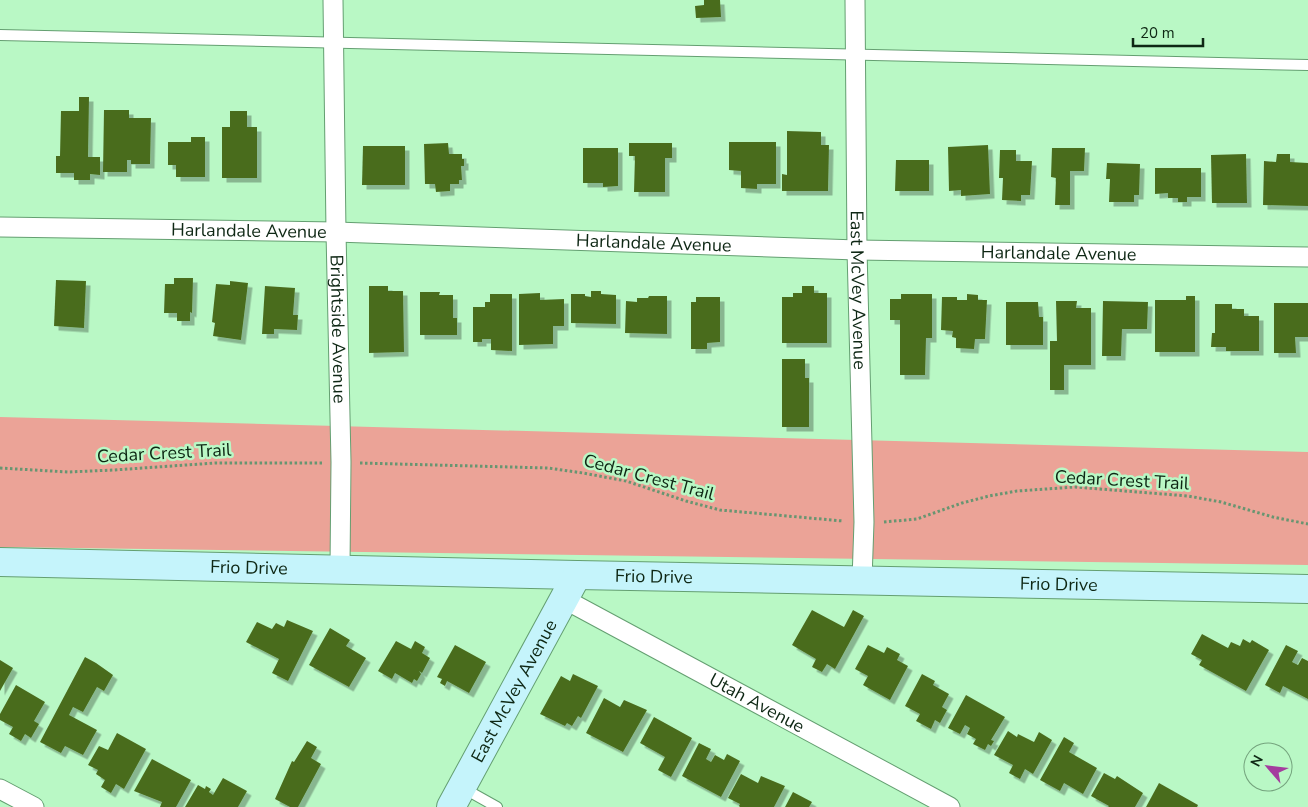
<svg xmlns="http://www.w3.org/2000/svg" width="1308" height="807" viewBox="0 0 1308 807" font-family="'Nunito Sans',sans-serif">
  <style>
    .green { fill: #eba397 }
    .building { fill: #4a6c1e; filter: url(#shadow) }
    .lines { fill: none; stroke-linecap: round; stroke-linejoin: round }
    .lane-casing { stroke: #649f71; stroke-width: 12 }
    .street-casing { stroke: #649f71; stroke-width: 21 }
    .secondary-casing { stroke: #649f71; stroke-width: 30 }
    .path { stroke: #689571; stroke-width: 3; stroke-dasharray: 2.5 2.5; stroke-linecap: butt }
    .lane { stroke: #fff; stroke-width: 10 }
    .street { stroke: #fff; stroke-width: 19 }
    .secondary { stroke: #c5f4fb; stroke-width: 28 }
    .labels { text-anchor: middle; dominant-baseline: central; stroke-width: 5; stroke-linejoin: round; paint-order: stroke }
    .street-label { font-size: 18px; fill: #0e2714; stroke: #b9f8c5 }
  </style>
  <defs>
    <filter id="shadow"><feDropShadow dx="4.5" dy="4.5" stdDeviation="0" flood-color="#0004"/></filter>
  </defs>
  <rect width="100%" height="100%" fill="#b9f8c5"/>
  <!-- green -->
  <path class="green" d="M0,417L1308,452V565L0,547Z"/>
  <!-- building -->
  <g class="building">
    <path d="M704,0H720L721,17L696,18L695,6L704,5Z"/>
    <path d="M79,97H89L88,157H100V175L90,174V180H74V173H56V156H60L61,111H79Z"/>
    <path d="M104,110H129V118H151L150,164H131V160H127V172H103Z"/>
    <path d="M230,111H247V127H257V178H222V127H230Z"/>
    <path d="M787,131L821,132V145H829L828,191H782V174L787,175Z"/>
    <path d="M191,137H205V177H176V165H168V142H191Z"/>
    <path d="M729,142H776V184H757V189L741,188V171L729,170Z"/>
    <path d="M448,143L449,154H462V159H464V166H461L462,180H459V184H450V191L436,192L435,184H425L424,144Z"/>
    <path d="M629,143H672V158H665V192H634L635,156H629Z"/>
    <path d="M988,145L990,194L961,196V190L949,191L948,147Z"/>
    <path d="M363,146H405V185H362Z"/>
    <path d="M583,148H618V186L603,187V183H583Z"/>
    <path d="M1052,148H1085L1084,171H1070V205H1055L1056,178L1051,177Z"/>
    <path d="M1000,150H1016V161H1032L1030,195H1021V201L1002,200L1003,178H999Z"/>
    <path d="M1246,154L1247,203H1212L1211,155Z"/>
    <path d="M1277,154H1290V162L1308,163V206L1263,205L1264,161L1276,162Z"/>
    <path d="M896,160H929V191H895Z"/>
    <path d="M1107,163L1140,164L1139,195H1134V202H1109L1110,179H1106Z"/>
    <path d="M1155,168H1201V197H1187V202H1178V198H1168V193L1155,194Z"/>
    <path d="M174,278H193L192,313L190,312V321H177V313H164L165,284H174Z"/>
    <path d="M56,280L86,281L84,328L54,326Z"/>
    <path d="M230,281L248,283L241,340L213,336L215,323L212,322L216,284L230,285Z"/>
    <path d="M265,286L295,288L293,315H298L297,330L274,329V334H262Z"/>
    <path d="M369,286H388V291H403L404,352L369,353Z"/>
    <path d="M802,286H814V293H827V343H782V297H793V293H802Z"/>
    <path d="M591,291H601V294L616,295V324L571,323V294H585V296L591,297Z"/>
    <path d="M420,292H440L439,295H453V318H457V335H420Z"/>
    <path d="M540,293V300L564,299V326H553V344L519,345V294Z"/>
    <path d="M490,294H512V351L491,350V339H482V342H473V307H485V302H490Z"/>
    <path d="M901,294H932V338H926L925,375H900V320H890V299H901Z"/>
    <path d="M967,294L978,295V300H987L985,339H975L974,349L956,348V338L952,337L953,331L941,330L942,297H957V300H967Z"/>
    <path d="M649,296H667V334L625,333L626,301L637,302V298H648Z"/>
    <path d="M1186,296H1195V352H1155V300H1186Z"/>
    <path d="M696,297H720V342L707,343V349H691V302H696Z"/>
    <path d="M1056,301H1077L1076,308H1091V365H1064V390H1050V341H1057Z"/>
    <path d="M1103,301L1148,302L1147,329H1122L1121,356H1102Z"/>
    <path d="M1006,302H1038L1039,317H1043V345H1006Z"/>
    <path d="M1274,303H1308V337H1295L1296,353H1274Z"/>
    <path d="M1215,304H1232V309H1244V316H1259V351H1226V347H1211L1212,333H1215Z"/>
    <path d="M782,359H805V378H809V427H782Z"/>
    <path d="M812,610L844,627L853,610L864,616L835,669L827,664L822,672L812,667L816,659L792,645Z"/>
    <path d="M287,620L313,631L288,681L272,673L279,659L246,642L257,622L272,629L276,623L284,627Z"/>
    <path d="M330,628L350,640L346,646L366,658L349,687L309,665Z"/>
    <path d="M1202,634L1228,648L1231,642L1240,646L1243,639L1250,643L1252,640L1269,650L1246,691L1199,665L1202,660L1191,654Z"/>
    <path d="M396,641L411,649L415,641L425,647L422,653L430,658L422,673L419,671L421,674L417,681L414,679L412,683L395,673L392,679L378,671Z"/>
    <path d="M455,645L486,662L469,693L447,681L445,686L440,683L442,679L437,677Z"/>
    <path d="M868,645L884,653L887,647L900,654L897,660L908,666L890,700L863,685L868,676L855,669Z"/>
    <path d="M1286,645L1298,651L1292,662L1298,665L1302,658L1308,661V699L1283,686L1280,693L1265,685Z"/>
    <path d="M85,657L96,663L113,675L104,691L97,687L83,712L73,707L69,715L97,730L83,755L65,746L61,753L40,742Z"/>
    <path d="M0,660L13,668L0,691Z"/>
    <path d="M573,674L598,686L581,718L578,716L572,726L567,723L565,726L540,714L561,676L570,681Z"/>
    <path d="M922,674L935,681L933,685L949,694L942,707L947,710L940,723L935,720L931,729L916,721L920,714L905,706Z"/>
    <path d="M16,685L45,702L34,721L39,724L31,738L25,734L21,741L9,734L13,727L0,720V714Z"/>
    <path d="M966,695L1005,717L991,740L994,741L991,746L988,744L985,750L973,744L976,739L967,734L970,728L965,725L960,734L948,728Z"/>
    <path d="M604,698L620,707L624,700L647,710L623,752L586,733Z"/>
    <path d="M654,717L692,738L671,777L658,770L665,757L640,743Z"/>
    <path d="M1008,731L1017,737L1018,734L1034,742L1039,732L1052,740L1033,774L1025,769L1020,779L1009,773L1013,765L994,755Z"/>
    <path d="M117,733L146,749L124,789L116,784L111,793L101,787L105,780L96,774L98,770L88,765L99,746L108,750Z"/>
    <path d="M1064,737L1074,743L1069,752L1097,768L1083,794L1064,783L1060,791L1040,780Z"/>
    <path d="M307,741L317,747L311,758L321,764L298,807H290L275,799L292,761L294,762Z"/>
    <path d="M699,743L711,749L706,759L711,762L715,755L724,760L727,754L740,761L721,797L682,776Z"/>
    <path d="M152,759L191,780L176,807H160L162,802L134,791Z"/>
    <path d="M1104,773L1115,779L1117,776L1143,793L1135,807H1108L1109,806L1091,796Z"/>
    <path d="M741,774L758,783L761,776L785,786L774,807H740L739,806L740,804L728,798Z"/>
    <path d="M223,778L247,791L238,807H185L198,785L205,789L206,786L211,789L209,792L213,795Z"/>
    <path d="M1159,783L1198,805L1197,807H1146Z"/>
    <path d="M793,792L812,802L809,807H785Z"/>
  </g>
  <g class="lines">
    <!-- lane casing -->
    <g class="lane-casing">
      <g id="lane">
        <path d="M0,35L1308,65"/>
        <path d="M463,788L497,807"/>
      </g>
    </g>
    <!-- street casing -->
    <g class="street-casing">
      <g id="street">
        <path id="s1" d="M333,0L336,232L341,462L340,568"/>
        <path id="s2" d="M855,0L857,250L864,522L862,580"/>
        <path id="s3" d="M0,227L336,232L857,250L1308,257"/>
        <path id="s4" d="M564,599L950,807"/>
        <path d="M0,789L34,807"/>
      </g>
    </g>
    <!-- secondary casing -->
    <g class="secondary-casing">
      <g id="secondary">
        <path id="s5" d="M0,562L577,575L1308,589"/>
        <path id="s6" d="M451,807L577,575"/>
      </g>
    </g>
    <!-- path -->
    <g class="path">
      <path d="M360,463L548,468L583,473L626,481L686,501L720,510L843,521"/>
      <path d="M0,468L68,472L114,470L215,463H322"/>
      <path d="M884,522L917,519L962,503L989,496L1017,491L1075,487L1188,496L1221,502L1273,517L1308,524"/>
    </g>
    <!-- lane -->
    <use href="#lane" class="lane"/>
    <!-- street -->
    <use href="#street" class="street"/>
    <!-- secondary -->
    <use href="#secondary" class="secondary"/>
  </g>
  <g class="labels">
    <!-- street labels -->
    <g class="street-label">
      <text stroke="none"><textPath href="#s3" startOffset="249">Harlandale Avenue</textPath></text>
      <text stroke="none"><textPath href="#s3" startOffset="654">Harlandale Avenue</textPath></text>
      <text stroke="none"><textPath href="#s3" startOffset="1059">Harlandale Avenue</textPath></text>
      <text stroke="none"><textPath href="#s2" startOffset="290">East McVey Avenue</textPath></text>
      <text stroke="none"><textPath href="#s1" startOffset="329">Brightside Avenue</textPath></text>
      <text transform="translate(164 453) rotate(-3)">Cedar Crest Trail</text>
      <text transform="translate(649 477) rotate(15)">Cedar Crest Trail</text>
      <text transform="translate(1122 480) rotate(3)">Cedar Crest Trail</text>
      <text stroke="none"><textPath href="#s5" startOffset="249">Frio Drive</textPath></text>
      <text stroke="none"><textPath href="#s5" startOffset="654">Frio Drive</textPath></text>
      <text stroke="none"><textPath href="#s5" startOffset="1059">Frio Drive</textPath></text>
      <text stroke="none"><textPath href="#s6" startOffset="132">East McVey Avenue</textPath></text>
      <text stroke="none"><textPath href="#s4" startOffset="219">Utah Avenue</textPath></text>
    </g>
  </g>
  <!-- north arrow -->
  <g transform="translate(1268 767) rotate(298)"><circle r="24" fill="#b9f8c5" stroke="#75a47e"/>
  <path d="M0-4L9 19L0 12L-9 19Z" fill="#a43c9e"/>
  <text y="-8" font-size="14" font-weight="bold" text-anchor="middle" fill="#0e2714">N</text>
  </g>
  <!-- scale -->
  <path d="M1133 38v8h70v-8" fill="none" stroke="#0e2714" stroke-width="2.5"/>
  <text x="1140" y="38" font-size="15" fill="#0e2714" stroke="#b9f8c5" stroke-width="4" paint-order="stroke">20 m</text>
</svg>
